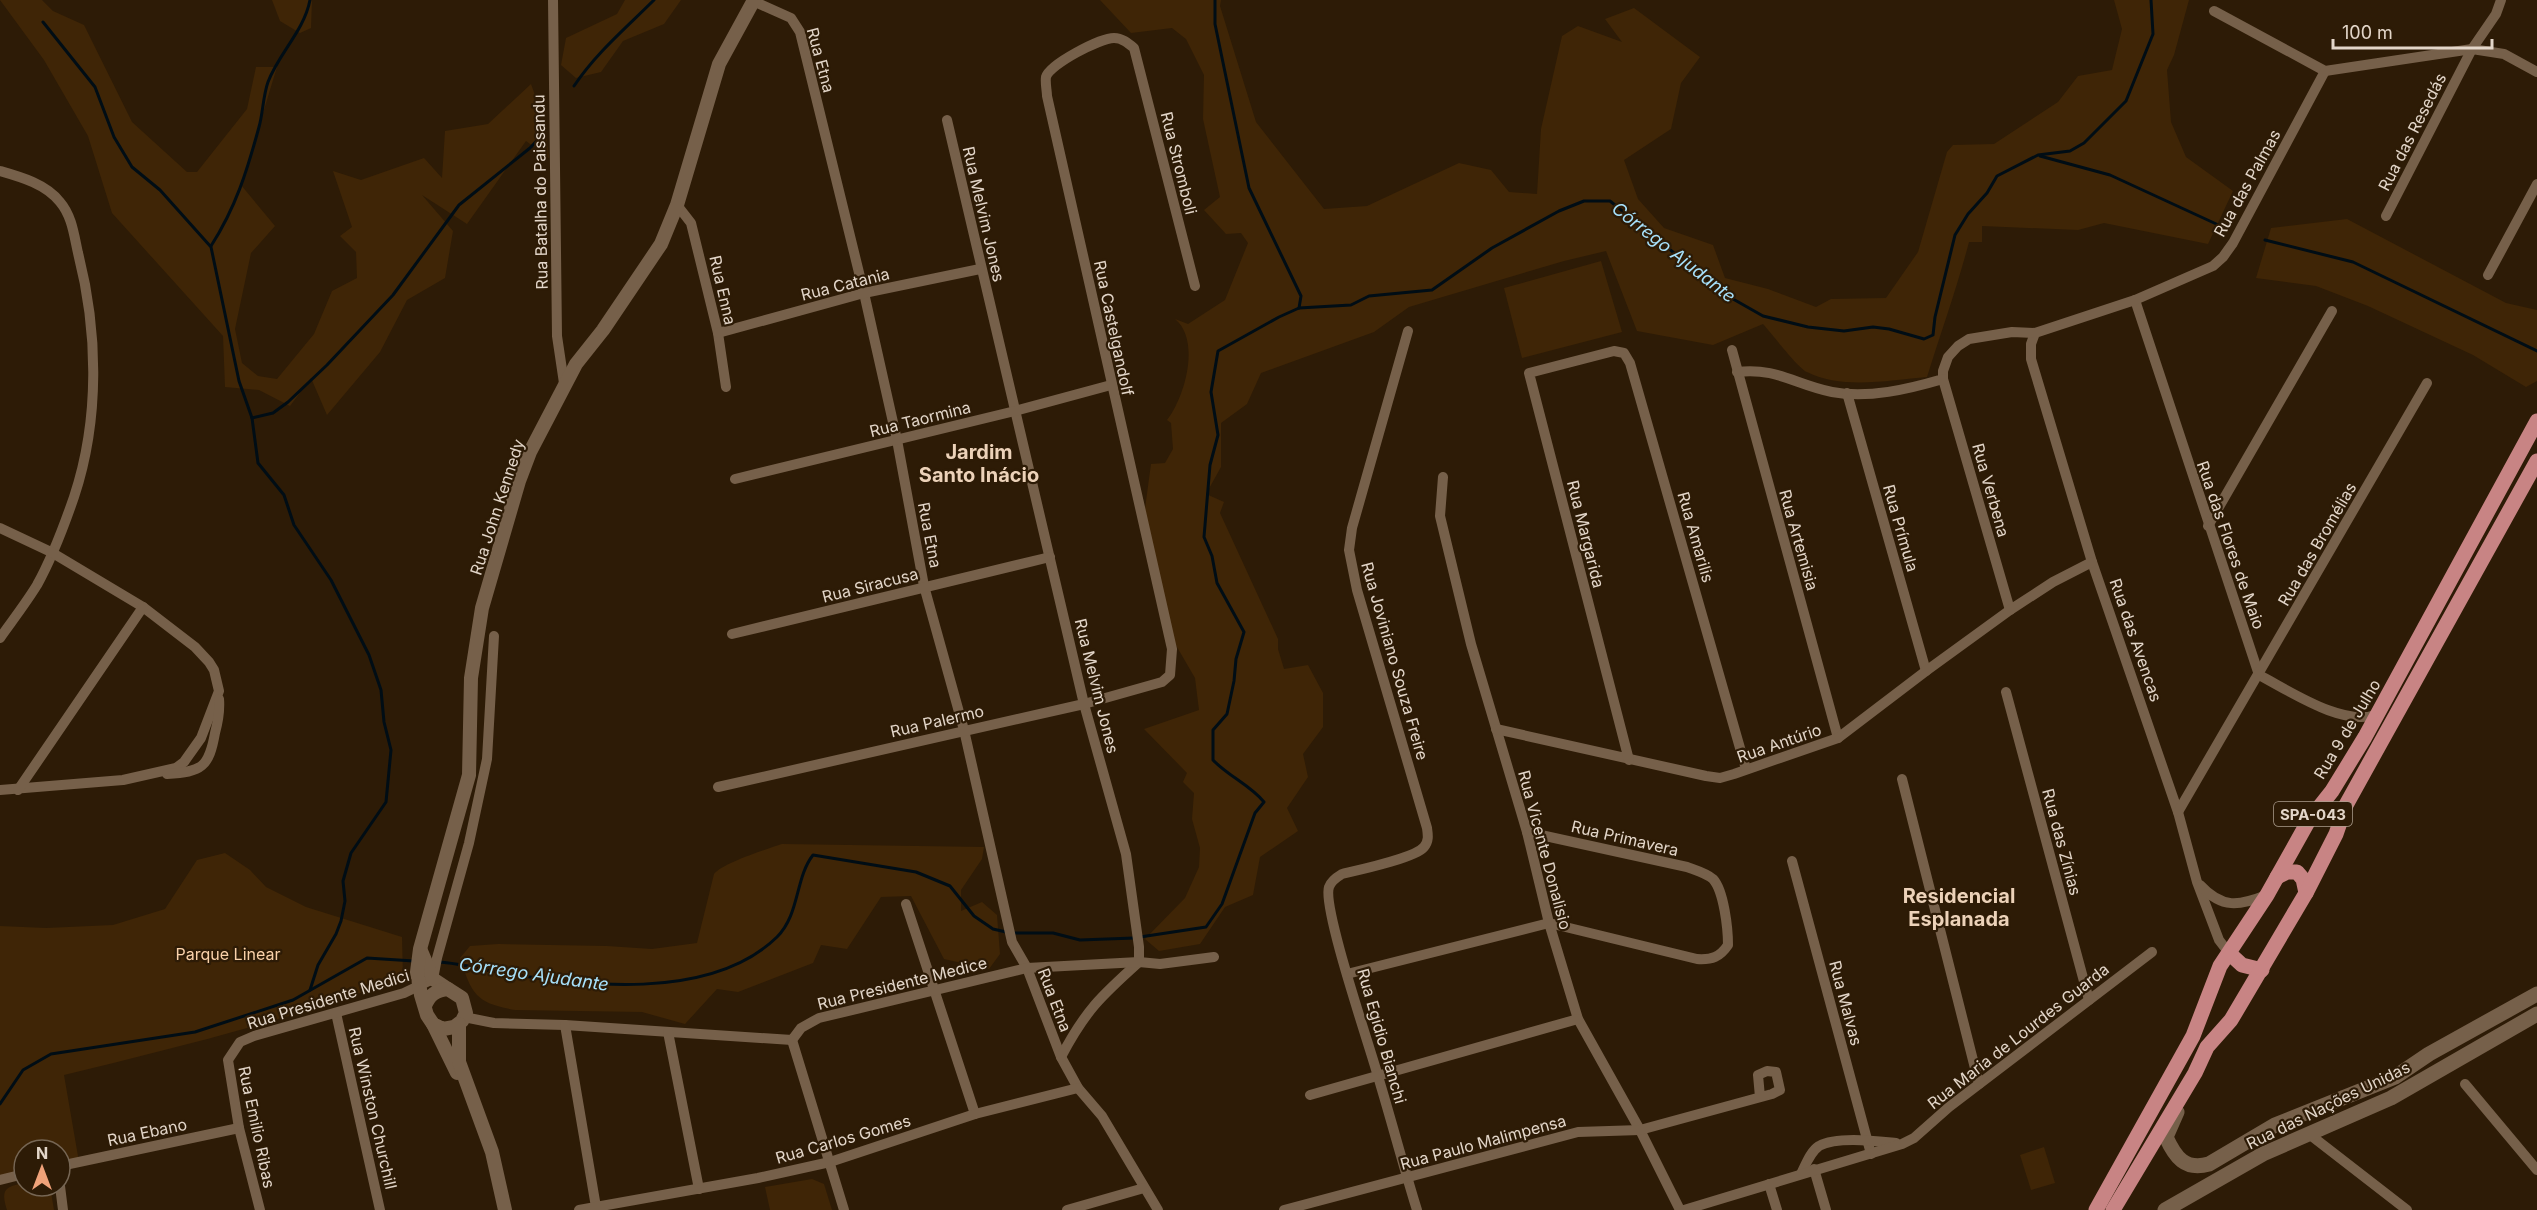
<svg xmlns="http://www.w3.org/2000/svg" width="2537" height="1210" viewBox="0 0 2537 1210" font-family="Inter,sans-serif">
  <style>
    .green { fill: #3f2506 }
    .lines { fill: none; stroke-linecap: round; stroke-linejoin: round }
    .stream { stroke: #000d15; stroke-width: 3 }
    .minor { stroke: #76604a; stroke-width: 10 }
    .tertiary { stroke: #76604a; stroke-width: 14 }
    .secondary { stroke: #76604a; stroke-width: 15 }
    .primary { stroke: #c88484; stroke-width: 15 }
    .labels { text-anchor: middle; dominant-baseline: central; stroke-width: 4.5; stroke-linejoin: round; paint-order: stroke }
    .shield { fill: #2d1b06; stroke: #ac9e8e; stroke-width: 1.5 }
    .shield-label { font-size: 15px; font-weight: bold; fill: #e3d6c9 }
    .street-label { font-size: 16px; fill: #e3d6c9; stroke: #2d1b06 }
    .park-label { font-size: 16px; fill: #fad1a9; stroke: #2d1b06 }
    .water-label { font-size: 18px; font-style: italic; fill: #a7e1fb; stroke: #2d1b06 }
    .quarter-label { font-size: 20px; font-weight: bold; fill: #ecd2b9; stroke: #2d1b06 }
  </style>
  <rect width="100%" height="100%" fill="#2d1b06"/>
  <!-- green -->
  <g class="green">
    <path d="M0,0H42L53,11L84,25L132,122L187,172H197L247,109L256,67H277L241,185L275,226L251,253L235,329L242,363L258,376L277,379L314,334L332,291L357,278L356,252L340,236L352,227L333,171L361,180L424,158L442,178L445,131L488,124L531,84L545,123L549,158L526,141L467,224L422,195L453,231L445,278L407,300L380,352L327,415L311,378L290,406L259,390L225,387L223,336L112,213L88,136L44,60Z"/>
    <path d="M272,0H312L311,28L300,33L280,21Z"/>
    <path d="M625,0H681L664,24L623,41L601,72L576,78L561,65L566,38L617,14Z"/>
    <path d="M1100,0H1221L1220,6L1256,122L1324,209L1367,206L1459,163L1491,170L1509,192L1537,194L1541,129L1562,36L1578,26L1622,42L1605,19L1634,8L1700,57L1681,83L1671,129L1624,160L1638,199L1664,228L1713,245L1725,278L1768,289L1816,307L1831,299L1886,298L1918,252L1947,152L1953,145L1994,144L2058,102L2078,76L2112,70L2122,29L2114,0H2189L2174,55L2167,70L2171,122L2186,157L2233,191L2208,244L2104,223L2078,230L1982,226V242H1969C1957,288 1941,332 1927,377C1890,380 1842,390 1807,372C1797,367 1773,335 1763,324L1713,345L1637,331L1606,251L1564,261L1409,307L1374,332L1261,373L1247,404L1221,423V467L1206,494L1224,502L1220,513L1278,639V649L1284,669L1308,665L1323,693V727L1303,754L1308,777L1287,808L1298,831L1260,857L1253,895L1225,907L1200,944L1159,951L1145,939L1185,898L1199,867L1200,848L1192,819L1194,793L1183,782L1187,773L1144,729L1199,710L1195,678L1163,623L1142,531L1151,464L1165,463L1173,449L1171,423L1167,420C1185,397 1201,340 1175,319L1188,324L1225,300L1248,243L1241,233L1226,234L1204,210L1220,197L1203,119L1204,75L1186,39L1172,28L1131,33Z"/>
    <path d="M2347,219L2506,303L2537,310V381L2526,387L2473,355L2368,306L2316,286L2256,278L2271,228Z"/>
    <path d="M1601,261L1622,332L1522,358L1504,288Z"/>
    <path d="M782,844L984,847L982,859L961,890V911L982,902L997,915L1000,954L989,969L944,959L911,896L881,897L847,949L821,945L813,963L738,992L717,989L685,1024L642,1012L515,1010C476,1003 472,995 460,958L470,946L498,944L607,946L652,949L697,943L714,874C723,863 767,849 782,844Z"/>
    <path d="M225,853L250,870L266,887L306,907L402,937L403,978C292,1019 179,1047 64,1075L79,1162L60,1166V1150H24V1174L0,1180V926L46,928L113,925L165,909L197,860Z"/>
    <path d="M2044,1147L2055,1183L2031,1190L2020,1155Z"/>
    <path d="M812,1179L824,1184L832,1210H770L765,1187Z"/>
    <path d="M24,1183V1186H50L54,1210H7C1,1190 4,1187 24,1183Z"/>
  </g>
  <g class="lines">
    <!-- stream -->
    <g class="stream">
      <path d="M1215,0V24L1249,188L1301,296L1299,308"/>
      <path d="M43,22L95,87L114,137L132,167L160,190L211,247L239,381L252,418L258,463L284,495L294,525L331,580L369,655L381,690L384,722L391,750L386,802L351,853L343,881L345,901L341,921L336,934L318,965L310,990"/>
      <path d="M574,86C597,52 626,28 654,0"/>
      <path d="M2040,156L2110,175L2225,228"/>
      <path d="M2265,240L2353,262L2537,351"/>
      <path d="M211,246C236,207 247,171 259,127C263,113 263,96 268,82C279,53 304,31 310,0"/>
      <path d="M252,418L273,413L288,402L327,365L393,295L459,205L530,148L544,133"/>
      <path d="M1012,933H1053L1080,940L1134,938"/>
      <path d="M1140,937L1206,927L1222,904L1255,813L1264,802C1250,785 1228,776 1213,760V730L1227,714L1234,681L1236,659L1244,632L1217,583L1212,556L1204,537L1210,465L1218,435L1211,392L1218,351L1279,317L1299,308L1351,305L1369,296L1432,290L1492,248L1559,211L1584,201H1610L1726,295L1763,316L1808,327L1844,331L1873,327L1889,329L1924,339L1933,335L1935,317L1955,235L1968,214L1987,193L1997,176L2038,155L2070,151L2084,143L2126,101L2153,34L2151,0"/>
      <path d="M438,962C458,963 477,968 497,972C581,986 710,1002 777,937C800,914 795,878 813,855L916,872L950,886L974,916L993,929L1006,932"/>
      <path d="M0,1104L23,1070L51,1054L195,1032L293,1000L367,958L414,961"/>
    </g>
    <!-- minor -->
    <g class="minor">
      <path d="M553,0L557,336L564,383"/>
      <path d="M753,1L791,18L800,32L864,293L897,440L924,586L964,730L1012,942L1027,968L1061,1057L1078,1088L1102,1116L1158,1210"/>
      <path d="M2214,11L2325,71L2472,49L2504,54L2537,72"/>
      <path d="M947,120L1084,704L1126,854L1139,947V962C1101,996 1085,1011 1061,1057"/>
      <path d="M0,171C21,177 46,184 60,202C72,216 74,235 78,253C98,331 100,419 74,497C64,526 52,558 37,585C26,603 12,621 0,638"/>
      <path d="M677,205L691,223L718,333L726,387"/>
      <path d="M2386,216L2472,49L2496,14L2501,0"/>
      <path d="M2488,275L2537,184"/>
      <path d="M2135,300L2259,675C2290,691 2344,728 2378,714"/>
      <path d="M1408,331L1352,528L1349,550L1357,590L1427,828C1428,835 1429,841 1424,847C1415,858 1359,870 1342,874C1337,877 1331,881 1329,887C1322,907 1369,1044 1377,1073C1391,1119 1403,1165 1417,1210"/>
      <path d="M718,333L864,293L980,269"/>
      <path d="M2035,333L2031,344V359L2092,562L2178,812L2197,882L2219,940L2229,953"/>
      <path d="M1732,350L1838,738"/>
      <path d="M1737,372C1776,367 1796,385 1832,392C1868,399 1909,389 1943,379V371L1948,357L1958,346L1969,339L2012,332L2035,333L2135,300L2213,266L2223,257L2233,243L2325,71"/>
      <path d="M1943,379L2010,610"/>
      <path d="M1847,393L1926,671"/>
      <path d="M1443,477L1440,516L1471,644L1527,832L1549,923L1578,1019L1640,1130L1680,1210"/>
      <path d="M735,479L1015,411L1111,385"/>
      <path d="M2208,526L2332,311"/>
      <path d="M0,528L51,552L143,607L195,647L209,662L214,670L219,691L201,738L184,762L176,768L123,780L0,790"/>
      <path d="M732,634L1050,557"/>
      <path d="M2006,692L2089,1000"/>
      <path d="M1496,729L1706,776L1720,778L1734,774L1838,738L1926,671L2010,610L2053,582L2092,562"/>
      <path d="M1629,760L1529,373L1614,351L1624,353L1630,363L1746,769"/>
      <path d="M167,774C202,772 209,767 215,733C218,722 220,711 219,699"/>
      <path d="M1902,779L1979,1084"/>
      <path d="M718,787L1084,704L1162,682L1170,675L1172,649L1047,96C1047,91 1045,83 1046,77C1050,64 1100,38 1114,38C1122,38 1128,43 1134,48L1195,286"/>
      <path d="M18,790L143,607"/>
      <path d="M2178,812L2427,383"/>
      <path d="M1792,861L1871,1154"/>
      <path d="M2200,885C2222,909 2239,906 2267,895"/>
      <path d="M906,904L975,1114"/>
      <path d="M1347,974L1549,923L1697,959C1712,960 1720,957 1728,945C1728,929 1724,891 1713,879C1706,873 1695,870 1687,867L1527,832"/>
      <path d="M336,1013L380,1210"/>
      <path d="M464,1017L494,1023L565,1025L792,1040L801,1028L819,1018L1027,968L1139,962L1160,964L1214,957"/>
      <path d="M565,1025L596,1207"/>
      <path d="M668,1032L699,1189"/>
      <path d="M792,1040L844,1210"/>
      <path d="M2465,1084L2537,1170"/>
      <path d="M1310,1095L1578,1019"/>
      <path d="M2309,1134L2407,1210"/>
      <path d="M60,1166L239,1128"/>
      <path d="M1814,1169L1826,1210"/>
      <path d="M1801,1174C1806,1164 1810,1152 1819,1146C1837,1136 1876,1141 1896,1143"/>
      <path d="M0,1180L24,1174"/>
      <path d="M1769,1184L1777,1210"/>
      <path d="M60,1186L63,1210"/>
      <path d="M260,1210L239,1128L228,1060L240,1042L254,1036L404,993L433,979L437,958L469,843L487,759L494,636"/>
      <path d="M579,1210L758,1178L830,1162L975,1114L1078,1088"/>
      <path d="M1067,1210L1144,1188"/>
      <path d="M1284,1210L1578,1132L1640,1130L1772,1094L1780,1090L1776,1072L1767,1071L1758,1075L1760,1097"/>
      <path d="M1684,1210L1902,1144L1914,1138L1949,1107L2152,952"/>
    </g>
    <!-- tertiary -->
    <g class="tertiary">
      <path d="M421,951L433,979L448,989"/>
      <path d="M425,1006C429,995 436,990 448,989L462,998L466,1013L462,1021L454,1027L443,1029L433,1024L427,1015L421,995L417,972L420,949L469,775L471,678L482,608L519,481L530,452L576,364L603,330L661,244L677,205L719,64L754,0"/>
      <path d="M433,1024L457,1073"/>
      <path d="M459,1024V1062L492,1152L505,1210"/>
    </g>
    <!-- secondary -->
    <g class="secondary">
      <path d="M2177,1112L2166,1137C2175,1157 2185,1171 2209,1164L2275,1125L2395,1077L2429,1054L2537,994"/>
      <path d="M2165,1210L2263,1154L2391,1098L2537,1014"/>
    </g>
    <!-- primary -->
    <g class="primary">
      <path d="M2277,877L2287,872H2297L2303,879L2306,893"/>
      <path d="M2229,953L2242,965L2262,970"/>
      <path d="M2096,1210L2193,1036L2220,966L2267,895L2309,820L2332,791L2365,737L2537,421"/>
      <path d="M2113,1210L2195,1073L2207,1047L2231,1020L2306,893L2336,834L2346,805L2537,461"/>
    </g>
  </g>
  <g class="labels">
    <!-- shield labels -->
    <rect class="shield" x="2274" y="802" width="78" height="24" rx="4.5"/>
    <g class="shield-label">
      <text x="2313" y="814">SPA-043</text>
    </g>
    <!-- street labels -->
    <g class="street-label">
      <text transform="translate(821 60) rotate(75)">Rua Etna</text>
      <text transform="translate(2412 132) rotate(-63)">Rua das Resedás</text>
      <text transform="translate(1179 163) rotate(76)">Rua Stromboli</text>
      <text transform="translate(2247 183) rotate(-61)">Rua das Palmas</text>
      <text transform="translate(540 192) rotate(-91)">Rua Batalha do Paissandu</text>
      <text transform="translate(984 214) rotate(77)">Rua Melvim Jones</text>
      <text transform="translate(845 284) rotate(-14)">Rua Catania</text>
      <text transform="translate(723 290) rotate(77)">Rua Enna</text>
      <text transform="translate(1114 328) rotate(78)">Rua Castelgandolf</text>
      <text transform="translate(920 419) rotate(-14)">Rua Taormina</text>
      <text transform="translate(1991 490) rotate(74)">Rua Verbena</text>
      <text transform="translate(497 507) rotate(-72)">Rua John Kennedy</text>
      <text transform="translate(1901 528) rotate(74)">Rua Prímula</text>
      <text transform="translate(1586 534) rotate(76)">Rua Margarida</text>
      <text transform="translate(930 535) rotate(79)">Rua Etna</text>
      <text transform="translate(1696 537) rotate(74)">Rua Amarilis</text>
      <text transform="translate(1799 540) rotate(74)">Rua Artemisia</text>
      <text transform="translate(2317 544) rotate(-60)">Rua das Bromélias</text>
      <text transform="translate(2231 545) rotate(71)">Rua das Flores de Maio</text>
      <text transform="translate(870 585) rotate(-14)">Rua Siracusa</text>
      <text transform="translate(2136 640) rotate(71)">Rua das Avencas</text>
      <text transform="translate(1395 661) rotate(74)">Rua Joviniano Souza Freire</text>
      <text transform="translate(1097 686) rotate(76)">Rua Melvim Jones</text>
      <text transform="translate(937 721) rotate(-13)">Rua Palermo</text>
      <text transform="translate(2347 729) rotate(-59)">Rua 9 de Julho</text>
      <text transform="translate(1779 743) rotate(-19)">Rua Antúrio</text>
      <text transform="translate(1625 838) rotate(13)">Rua Primavera</text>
      <text transform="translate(2062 842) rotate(75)">Rua das Zínias</text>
      <text transform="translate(1545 850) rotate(75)">Rua Vicente Donalisio</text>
      <text transform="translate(902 983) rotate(-14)">Rua Presidente Medice</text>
      <text transform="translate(328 999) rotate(-17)">Rua Presidente Medici</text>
      <text transform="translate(1055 1000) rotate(69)">Rua Etna</text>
      <text transform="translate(1846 1003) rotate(75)">Rua Malvas</text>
      <text transform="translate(1382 1036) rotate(74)">Rua Egidio Bianchi</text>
      <text transform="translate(2018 1036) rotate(-38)">Rua Maria de Lourdes Guarda</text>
      <text transform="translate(2328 1105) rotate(-26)">Rua das Nações Unidas</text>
      <text transform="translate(373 1108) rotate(77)">Rua Winston Churchill</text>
      <text transform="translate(257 1127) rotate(78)">Rua Emilio Ribas</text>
      <text transform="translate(147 1132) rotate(-12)">Rua Ebano</text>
      <text transform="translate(843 1139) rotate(-16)">Rua Carlos Gomes</text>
      <text transform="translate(1483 1142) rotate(-15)">Rua Paulo Malimpensa</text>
    </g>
    <!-- park labels -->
    <g class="park-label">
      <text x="228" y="954">Parque Linear</text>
    </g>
    <!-- water labels -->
    <g class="water-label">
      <text transform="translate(1674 252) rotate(38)">Córrego Ajudante</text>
      <text transform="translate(534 974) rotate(8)">Córrego Ajudante</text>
    </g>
    <!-- quarter labels -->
    <g class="quarter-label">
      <text x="979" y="452">Jardim<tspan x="979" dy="23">Santo Inácio</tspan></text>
      <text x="1959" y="896">Residencial<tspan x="1959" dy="23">Esplanada</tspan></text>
    </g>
  </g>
  <!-- north arrow -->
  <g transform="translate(42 1168)"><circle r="28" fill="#2d1b06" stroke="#766654" stroke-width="1.5"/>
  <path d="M0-4.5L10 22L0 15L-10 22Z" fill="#f0a279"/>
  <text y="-9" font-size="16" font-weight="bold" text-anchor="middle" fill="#e3d6c9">N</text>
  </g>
  <!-- scale -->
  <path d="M2333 39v9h159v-9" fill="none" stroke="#e3d6c9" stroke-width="3"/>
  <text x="2342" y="39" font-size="18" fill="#e3d6c9" stroke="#2d1b06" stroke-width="4.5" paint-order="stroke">100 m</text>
</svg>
